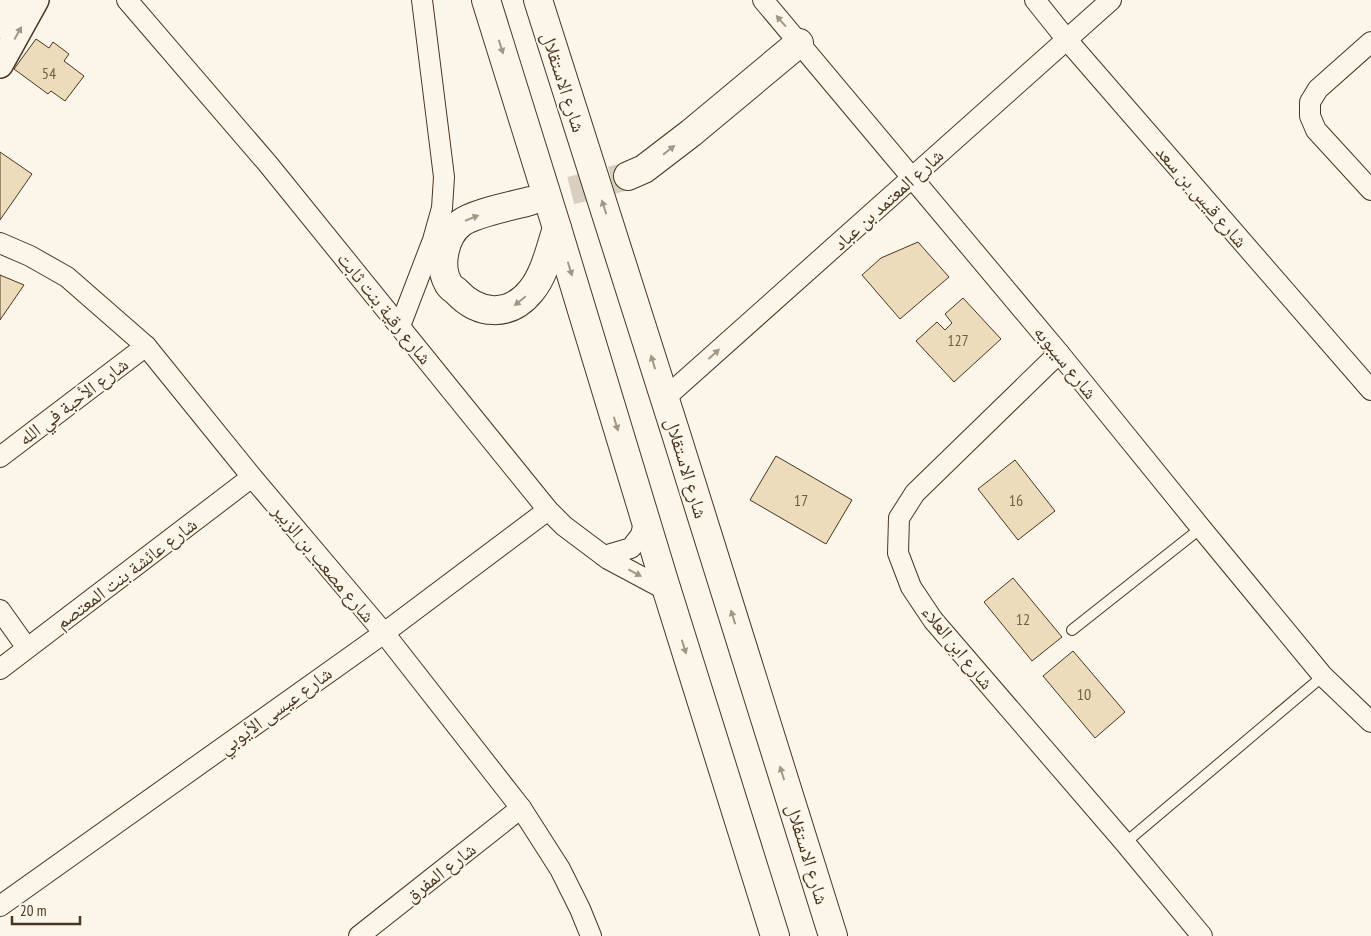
<svg xmlns="http://www.w3.org/2000/svg" width="1371" height="936" viewBox="0 0 1371 936" font-family="'PT Sans Narrow','Noto Naskh Arabic',sans-serif">
  <style>
    .building { fill: #ecdcbc; stroke: #4a3520 }
    .lines { fill: none; stroke-linecap: round; stroke-linejoin: round }
    .trunk-tunnel { stroke: #d8cfc1; stroke-width: 28; stroke-dasharray: 28 14; stroke-linecap: butt }
    .service-casing { stroke: #4a3520; stroke-width: 12 }
    .minor-casing { stroke: #4a3520; stroke-width: 22 }
    .tertiary-casing { stroke: #4a3520; stroke-width: 28 }
    .trunk-casing { stroke: #4a3520; stroke-width: 30 }
    .service { stroke: #fbf6e9; stroke-width: 10 }
    .minor { stroke: #fbf6e9; stroke-width: 20 }
    .tertiary { stroke: #fbf6e9; stroke-width: 25 }
    .trunk { stroke: #fbf6e9; stroke-width: 28 }
    .oneway { fill: #a29684 }
    .labels { text-anchor: middle; dominant-baseline: central; stroke-width: 4; stroke-linejoin: round; paint-order: stroke }
    .number-label { font-size: 16px; fill: #725f47 }
    .street-label { font-size: 19px; fill: #4a3520; stroke: #fbf6e9 }
  </style>
  <rect width="100%" height="100%" fill="#fbf6e9"/>
  <!-- building -->
  <g class="building">
    <path d="M36,39L49,48L53,42L69,54L64,61L84,76L65,101L51,91L48,94L14,69Z"/>
    <path d="M0,152L32,174L0,220Z"/>
    <path d="M918,242L949,277L900,319L862,275L881,258Z"/>
    <path d="M0,275L24,285L0,320Z"/>
    <path d="M963,298L1001,339L954,382L916,341L937,322L945,330L952,323L945,314Z"/>
    <path d="M776,456L852,500L826,544L750,500Z"/>
    <path d="M1015,460L1055,511L1018,540L978,489Z"/>
    <path d="M1013,578L1062,637L1032,661L984,602Z"/>
    <path d="M1073,651L1125,712L1095,738L1043,676Z"/>
  </g>
  <g class="lines">
    <!-- trunk-tunnel -->
    <path class="trunk-tunnel" d="M530,201L628,176"/>
    <!-- service casing -->
    <g class="service-casing">
      <g id="service">
        <path d="M1072,630L1201,528"/>
        <path d="M1125,843L1323,676"/>
      </g>
    </g>
    <!-- minor casing -->
    <g class="minor-casing">
      <g id="minor">
        <path d="M127,0L268,164L548,510L564,526L608,559L666,590"/>
        <path d="M763,0L1059,353L1201,528L1323,676L1371,722"/>
        <path d="M1035,0L1067,40L1371,390"/>
        <path d="M1371,42L1318,89L1310,102V116L1316,130L1371,190"/>
        <path d="M0,243L30,256L67,277L146,346L252,477L384,633L521,808L560,869L580,909L591,936"/>
        <path d="M400,326L433,240L442,208L444,177L422,0"/>
        <path d="M1059,353L915,493L899,518L898,553L911,587L933,620L1125,843L1202,936"/>
        <path d="M665,398L1111,0"/>
        <path d="M0,457L146,346"/>
        <path d="M604,556L631,548L641,535L645,518"/>
        <path d="M0,610L27,648"/>
        <path d="M0,669L252,477"/>
        <path d="M0,906L384,633L548,510"/>
        <path d="M359,936L521,808"/>
      </g>
    </g>
    <!-- tertiary casing -->
    <g class="tertiary-casing">
      <g id="tertiary">
        <path d="M0,26L14,0"/>
        <path d="M0,65L36,0"/>
      </g>
    </g>
    <!-- trunk casing -->
    <g class="trunk-casing">
      <g id="trunk">
        <path d="M486,0L557,228L664,581L775,936"/>
        <path d="M538,0L676,434L833,936"/>
        <path d="M628,176L644,169L691,133L799,43"/>
        <path d="M530,201C512,206 474,213 461,223C445,235 438,265 448,283C449,286 453,289 456,291C478,315 509,318 531,291C545,274 550,249 557,228"/>
      </g>
    </g>
    <!-- service -->
    <use href="#service" class="service"/>
    <!-- minor -->
    <use href="#minor" class="minor"/>
    <!-- tertiary -->
    <use href="#tertiary" class="tertiary"/>
    <!-- trunk -->
    <use href="#trunk" class="trunk"/>
  </g>
  <!-- one-way arrows -->
  <defs><path id="oneway-solid" d="M-6-.8H1V-3.2L6.5 0L1 3.2V.8H-6Z" transform="scale(1.25)"/></defs>
  <g class="oneway">
    <use href="#oneway-solid" transform="translate(781 21) rotate(-131)"/>
    <use href="#oneway-solid" transform="translate(18 33) rotate(-61)"/>
    <use href="#oneway-solid" transform="translate(501 47) rotate(73)"/>
    <use href="#oneway-solid" transform="translate(669 150) rotate(-38)"/>
    <use href="#oneway-solid" transform="translate(604 207) rotate(-108)"/>
    <use href="#oneway-solid" transform="translate(472 218) rotate(-22)"/>
    <use href="#oneway-solid" transform="translate(570 269) rotate(73)"/>
    <use href="#oneway-solid" transform="translate(520 301) rotate(141)"/>
    <use href="#oneway-solid" transform="translate(714 354) rotate(-42)"/>
    <use href="#oneway-solid" transform="translate(653 362) rotate(-107)"/>
    <use href="#oneway-solid" transform="translate(616 424) rotate(73)"/>
    <use href="#oneway-solid" transform="translate(635 573) rotate(28)"/>
    <use href="#oneway-solid" transform="translate(733 617) rotate(-107)"/>
    <use href="#oneway-solid" transform="translate(684 647) rotate(73)"/>
    <use href="#oneway-solid" transform="translate(782 773) rotate(-107)"/>
  </g>
  <g class="labels">
    <!-- number labels -->
    <g class="number-label">
      <text x="49" y="73">54</text>
      <text x="958" y="340">127</text>
      <text x="801" y="500">17</text>
      <text x="1016" y="500">16</text>
      <text x="1023" y="619">12</text>
      <text x="1084" y="694">10</text>
    </g>
    <!-- street labels -->
    <g class="street-label">
      <text transform="translate(564 82) rotate(72)">شارع الاستقلال</text>
      <text transform="translate(1202 196) rotate(49)">شارع قيس بن سعد</text>
      <text transform="translate(888 199) rotate(-42)">شارع المعتمد بن عباد</text>
      <text transform="translate(385 308) rotate(51)">شارع رقية بنت ثابت</text>
      <text transform="translate(1066 362) rotate(51)">شارع سيبوبه</text>
      <text transform="translate(73 401) rotate(-37)">شارع الأحبة في الله</text>
      <text transform="translate(687 468) rotate(73)">شارع الاستقلال</text>
      <text transform="translate(324 563) rotate(50)">شارع مصعب بن الزبير</text>
      <text transform="translate(126 573) rotate(-37)">شارع عائشة بنت المعتصم</text>
      <text transform="translate(958 647) rotate(51)">شارع ابن العلاء</text>
      <text transform="translate(275 710) rotate(-36)">شارع عيسى الأيوبي</text>
      <text transform="translate(808 854) rotate(73)">شارع الاستقلال</text>
      <text transform="translate(440 872) rotate(-38)">شارع المفرق</text>
    </g>
  </g>
  <!-- scale -->
  <path d="M12 916v8h68v-8" fill="none" stroke="#4a3520" stroke-width="2.5"/>
  <text x="20" y="916" font-size="15" fill="#4a3520" stroke="#fbf6e9" stroke-width="4" paint-order="stroke">20 m</text>
</svg>
